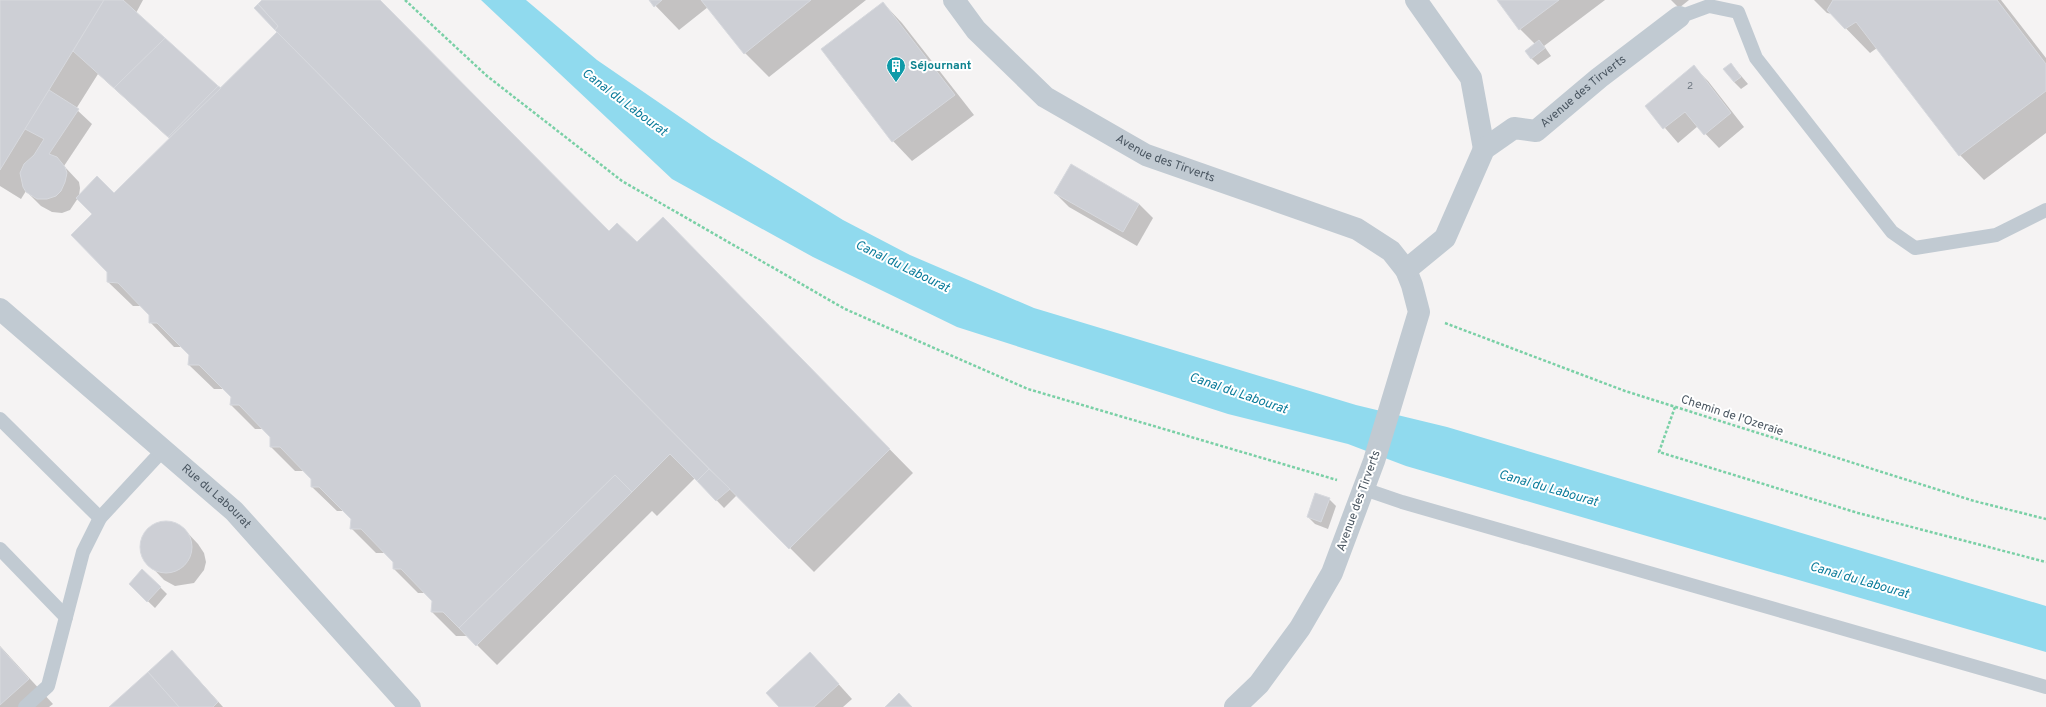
<svg xmlns="http://www.w3.org/2000/svg" width="2046" height="707" viewBox="0 0 2046 707" font-family="Overpass,sans-serif">
  <style>
    .water { fill: #90daee }
    .shadow { fill: #0003; fill-rule: evenodd }
    .building { fill: #cdcfd5; stroke: #d7d9de }
    .lines { fill: none; stroke-linecap: round; stroke-linejoin: round }
    .path { stroke: #7ad0a6; stroke-width: 2.5; stroke-dasharray: 3 2; stroke-linecap: butt }
    .lane { stroke: #c1cad2; stroke-width: 14 }
    .street { stroke: #c1cad2; stroke-width: 22 }
    .labels { text-anchor: middle; dominant-baseline: central; stroke-width: 4; stroke-linejoin: round; paint-order: stroke }
    .number-label { font-size: 10px; fill: #6b747e }
    .culture-label { font-size: 12px; font-weight: bold; fill: #0d838f; stroke: #fff; text-anchor: start }
    .street-label { font-size: 12px; fill: #4a5661; stroke: #fff }
    .water-label { font-size: 13px; font-style: italic; fill: #0c7c9b; stroke: #fff }
  </style>
  <rect width="100%" height="100%" fill="#f5f3f3"/>
  <!-- water -->
  <path class="water" d="M481,0H526L597,60L712,139L843,220L910,255L1034,308L1356,405L1447,427L2046,606V652L1406,466L1348,444L1228,414L957,327L813,257L672,179Z"/>
  <!-- shadow -->
  <g class="shadow">
    <path d="M0,0H143L136,13L221,89L279,32L264,0H379L609,232L637,244L687,243L913,473L814,572L737,495L724,508L695,478L657,516L652,511L497,665L468,636H456L432,612L433,601L425,593H418L394,569V561L386,553H376L352,529V519L344,511H337L312,487V478L305,471H295L271,447V437L263,429H255L231,405L232,396L224,389H214L189,365L190,355L183,347H174L150,322V315L142,306H133L108,282V272L93,214L78,198L70,210L62,213L52,212L41,206L26,191L21,199L0,186ZM98,74L170,139L114,195L79,196L80,188L79,182L64,166L92,124L76,109Z"/>
    <path d="M650,0H866L769,77L745,53L708,7L679,30Z"/>
    <path d="M1498,0H1605L1544,46L1551,56L1538,65L1531,58L1535,44L1520,29Z"/>
    <path d="M1671,0H1689L1679,8Z"/>
    <path d="M1814,0H2001L2046,58V133L1984,180L1960,155L1877,48L1870,53L1832,14L1827,13Z"/>
    <path d="M883,3L902,23L974,115L912,161L893,141Z"/>
    <path d="M1731,64L1748,84L1741,89L1734,82Z"/>
    <path d="M1694,67L1708,81L1744,127L1719,148L1698,126L1678,143L1646,106Z"/>
    <path d="M1055,193L1139,204L1153,218L1137,246L1069,207Z"/>
    <path d="M1329,499L1336,506L1328,529L1315,524L1308,517Z"/>
    <path d="M168,522L179,526L184,529L198,544L204,553L206,562L204,570L194,583L175,586L164,580L144,559L141,550L142,540L146,532L157,524Z"/>
    <path d="M130,584L160,587L167,594L155,608Z"/>
    <path d="M0,646L53,704L49,707H0Z"/>
    <path d="M186,666L223,707H110Z"/>
    <path d="M824,668L852,699L843,707H781Z"/>
  </g>
  <!-- building -->
  <g class="building">
    <path d="M0,0H104L0,170Z"/>
    <path d="M104,0H123L165,38L114,88L73,51Z"/>
    <path d="M262,0H380L609,231L617,223L637,242L663,217L890,449L789,549L275,30L278,26L258,4Z"/>
    <path d="M649,0H662L654,7Z"/>
    <path d="M701,0H811L744,54Z"/>
    <path d="M1497,0H1559L1519,30Z"/>
    <path d="M1833,0H1997L2046,64V91L1959,156L1856,22L1845,29L1827,10Z"/>
    <path d="M883,2L955,95L892,142L821,49Z"/>
    <path d="M258,4L278,26L275,30L254,8Z"/>
    <path d="M277,32L709,469L697,481L670,454L632,492L615,475L459,628L443,612H431L432,601L401,569H393V562L361,529H350L351,519L319,487H311V479L280,447H270V437L239,405H230L231,397L199,365H188L189,355L157,323H149V315L118,283L107,282V272L71,235L92,214L76,198L97,176L114,193Z"/>
    <path d="M165,38L218,86L168,137L114,88Z"/>
    <path d="M1539,40L1545,48L1531,59L1525,51Z"/>
    <path d="M1731,63L1741,77L1734,82L1723,69Z"/>
    <path d="M1694,65L1731,113L1704,135L1685,112L1663,129L1645,106Z"/>
    <path d="M218,86L221,88L169,138L168,137Z"/>
    <path d="M49,90L79,109L49,154L57,157L65,167L67,173L65,182L61,191L56,196L47,199H37L26,192L23,187L20,173L24,164L34,155L44,139L25,129Z"/>
    <path d="M1071,164L1139,204L1123,232L1054,193Z"/>
    <path d="M709,469L730,489L716,501L697,481Z"/>
    <path d="M615,475L632,492L476,646L459,628Z"/>
    <path d="M1315,493L1330,498L1321,522L1307,517Z"/>
    <circle cx="166" cy="547" r="26"/>
    <path d="M142,569L161,587L147,602L129,584Z"/>
    <path d="M0,647L29,679L0,705Z"/>
    <path d="M172,650L218,702L213,707H179L148,672Z"/>
    <path d="M810,652L839,684L814,707H779L766,693Z"/>
    <path d="M148,672L179,707H109Z"/>
    <path d="M899,693L912,707H885Z"/>
  </g>
  <g class="lines">
    <!-- path -->
    <g class="path">
      <path d="M405,0L487,76L622,181L845,309L1028,389L1337,480"/>
      <path d="M1445,323L1625,391L1974,501L2046,519"/>
      <path d="M1675,407L1659,452L1858,513L2046,562"/>
    </g>
    <!-- lane -->
    <g class="lane">
      <path d="M1679,17L1709,6L1738,12L1756,58L1892,232L1915,248L1996,235L2046,210"/>
      <path d="M0,419L100,518"/>
      <path d="M1364,489L1402,502L2046,687"/>
      <path d="M0,549L66,617"/>
      <path d="M25,707L48,686L83,552L100,518L163,450"/>
    </g>
    <!-- street -->
    <g class="street">
      <path id="s1" d="M954,0L976,30L1045,97L1146,155L1357,229L1391,251L1406,270L1412,285L1419,312L1374,461L1332,573L1300,628L1259,684L1235,707"/>
      <path d="M1416,0L1471,78L1484,149"/>
      <path id="s2" d="M1406,270L1445,238L1484,149L1514,128L1536,131L1599,78L1679,17"/>
      <path id="s3" d="M0,309L234,511L410,707"/>
    </g>
  </g>
  <!-- icons -->
  <defs>
    <g id="building-pin" transform="scale(1)"><path d="M0 17L-7.5 6A9.5 9.5 0 1 1 7.5 6Z" fill="#0f9aa8" stroke="#fff"/><path d="M-4-6H4V6H1V3H-1V6H-4ZM-2.5-4.3h1.7v1.8h-1.7ZM.8-4.3h1.7v1.8H.8ZM-2.5-1h1.7V.8h-1.7ZM.8-1h1.7V.8H.8Z" fill="#fff"/></g>
  </defs>
  <g fill-rule="evenodd">
    <use href="#building-pin" x="896" y="66"/>
  </g>
  <g class="labels">
    <!-- number labels -->
    <g class="number-label">
      <text x="1690" y="86">2</text>
    </g>
    <!-- culture labels -->
    <g class="culture-label">
      <text x="910" y="66">Séjournant</text>
    </g>
    <!-- street labels -->
    <g class="street-label">
      <text stroke="none"><textPath href="#s2" startOffset="268">Avenue des Tirverts</textPath></text>
      <text stroke="none"><textPath href="#s1" startOffset="269">Avenue des Tirverts</textPath></text>
      <text transform="translate(1732 416) rotate(18)">Chemin de l'Ozeraie</text>
      <text stroke="none"><textPath href="#s3" startOffset="286">Rue du Labourat</textPath></text>
      <text transform="translate(1359 501) rotate(-70)">Avenue des Tirverts</text>
    </g>
    <!-- water labels -->
    <g class="water-label">
      <text transform="translate(624 103) rotate(37)">Canal du Labourat</text>
      <text transform="translate(902 267) rotate(26)">Canal du Labourat</text>
      <text transform="translate(1238 394) rotate(19)">Canal du Labourat</text>
      <text transform="translate(1548 489) rotate(16)">Canal du Labourat</text>
      <text transform="translate(1859 581) rotate(16)">Canal du Labourat</text>
    </g>
  </g>
</svg>
